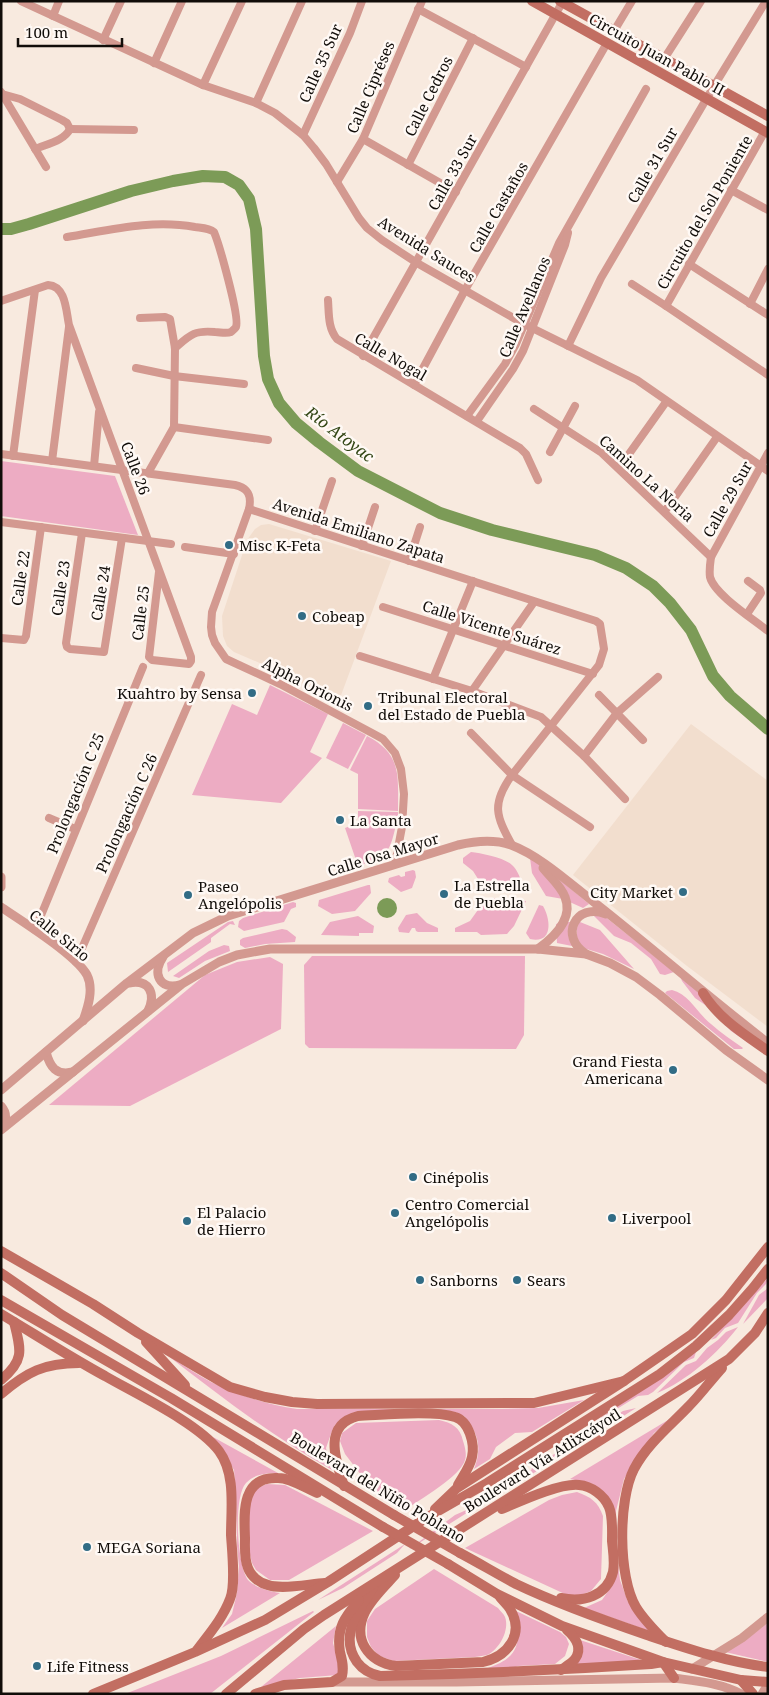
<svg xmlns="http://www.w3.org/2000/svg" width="769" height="1695" viewBox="0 0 769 1695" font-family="'Noto Serif',serif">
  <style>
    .built { fill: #f2dece }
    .green { fill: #edacc3 }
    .water { fill: #7c9b57 }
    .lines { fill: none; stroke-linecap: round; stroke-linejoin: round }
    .river { stroke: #7c9b57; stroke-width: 12 }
    .minor { stroke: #d39990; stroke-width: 8 }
    .tertiary { stroke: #d39990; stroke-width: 9 }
    .secondary { stroke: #c26e62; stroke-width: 10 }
    .secondary-bridge { stroke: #c26e62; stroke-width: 10 }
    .poi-dot { fill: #326c85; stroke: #fff9f5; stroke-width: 2 }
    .labels { text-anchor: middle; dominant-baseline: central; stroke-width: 5; stroke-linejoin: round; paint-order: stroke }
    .street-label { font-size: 15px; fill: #110d09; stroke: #fff9f5 }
    .poi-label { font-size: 15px; fill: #110d09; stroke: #fff9f5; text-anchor: start }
    .water-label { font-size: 16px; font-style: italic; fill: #324615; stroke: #fff9f5 }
  </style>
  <rect width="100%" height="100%" fill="#f8eadf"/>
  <!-- built -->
  <g class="built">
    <path d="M269,524L391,561L340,698L336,696L335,700L276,670L234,652L227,646L223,636L222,616L247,540L255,529L261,525Z"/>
    <path d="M691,724L768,781V1027L687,966L573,875Z"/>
  </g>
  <!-- green -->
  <g class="green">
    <path d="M1,461L115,476L138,535L1,516Z"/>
    <path d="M270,685L328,714L310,752L322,758L281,803L192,795L232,704L257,715Z"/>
    <path d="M343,723L366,735L348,769L326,758Z"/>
    <path d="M367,736C402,754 398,776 398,811L358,809V774L350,770Z"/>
    <path d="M358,811L398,812V816C390,850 392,855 358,866L345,828L358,823Z"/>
    <path d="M471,852C481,853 505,858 512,865C518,870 523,883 522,890L516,892L485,890L473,871L463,863V858Z"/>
    <path d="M530,858L548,870L589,904L583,908L563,899L546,896L532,873Z"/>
    <path d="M413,870L415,871L416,877L412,888L401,892L388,882L389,878L399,875L401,877L405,876V872Z"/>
    <path d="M368,885H370L371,893L355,911L332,914L318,906L319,900Z"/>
    <path d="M491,898L526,901L514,926L507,934L481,935L477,932H455V928L470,921L485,900Z"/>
    <path d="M293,902L296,903V907L291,909L284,922L244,931L238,927L239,921L243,918Z"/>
    <path d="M539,905L543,906C551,920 553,944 530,939L526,933Z"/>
    <path d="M417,913L427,923L438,928V932H418L416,931L415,928H412L409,933L399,932L398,928L406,915Z"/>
    <path d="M592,914L603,915L674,972L665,975L660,974L651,959L631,943L614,936Z"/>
    <path d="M358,916L374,926L373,933H359V936L321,935L330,922Z"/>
    <path d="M233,921L235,925L230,924L211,938V942L168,972L167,963L228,922Z"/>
    <path d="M564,922H571L569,938L572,946L557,943L556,924Z"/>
    <path d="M580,922L600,930L634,969L603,954L580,947C576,938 576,932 578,923Z"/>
    <path d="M282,929L287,930L296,937L295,942L265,944L245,948L240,945V940L243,938Z"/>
    <path d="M224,945L229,946L230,951L205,961L179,978L173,976L209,951Z"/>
    <path d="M312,956H525L524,1035L516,1049L309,1048L305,1044L304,965Z"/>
    <path d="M270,957L283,964L281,1029L130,1106L49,1105L205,975L237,962Z"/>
    <path d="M680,976L748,1031L750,1044L731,1031L711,1009L695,998L682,981Z"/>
    <path d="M672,990C689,994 698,1014 711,1024C721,1033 732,1040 743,1048L742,1049H734L665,993L667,991Z"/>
    <path d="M768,1278L766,1284L757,1293L738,1323L725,1328L716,1338L711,1340Z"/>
    <path d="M768,1288V1298L743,1324L759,1295Z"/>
    <path d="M738,1327C719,1352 686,1382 657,1393L686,1365L696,1361L707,1348L718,1340L726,1332Z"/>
    <path d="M696,1352L694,1358L684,1362L653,1392L648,1395L638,1396L589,1426Z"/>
    <path d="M167,1355C182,1364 196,1374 211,1382C238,1395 268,1405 297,1409H502L538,1408L584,1400L532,1432L515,1433L496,1447L490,1459L474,1469C482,1448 479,1434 464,1416L364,1411L335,1425L332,1431L326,1448L330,1466L332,1470C273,1437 220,1396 167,1355Z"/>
    <path d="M636,1408L529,1476L532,1468L623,1411Z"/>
    <path d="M678,1414L654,1433L634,1463L624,1479L616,1511L617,1557L620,1580L628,1602L655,1633L584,1608L602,1600L611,1587L612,1506L584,1482L570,1479Z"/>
    <path d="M439,1420C452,1423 460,1427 463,1441C465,1447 467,1455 465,1460C461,1476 419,1500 405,1510L372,1489L345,1454L340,1441L342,1433L356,1423Z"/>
    <path d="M213,1437L278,1473C267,1473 254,1474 246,1483C233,1497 237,1565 248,1580C256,1588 269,1591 280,1593L222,1628L232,1614L237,1593L239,1567L237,1546L236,1494L234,1470Z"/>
    <path d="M516,1482L408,1550L455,1515L471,1508L477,1501L504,1486Z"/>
    <path d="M267,1484L285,1485L373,1531L289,1580H270L256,1570L252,1563L250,1555L248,1515L252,1490Z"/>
    <path d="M577,1492C591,1497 598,1502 603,1516L601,1579L591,1591L581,1595H567L465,1548L549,1500L562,1495Z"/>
    <path d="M405,1544L397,1553L343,1588L318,1600Z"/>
    <path d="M434,1569L498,1608C500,1611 504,1614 505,1617C510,1630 499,1650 487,1655C484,1656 479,1656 475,1657L394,1661L379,1656L371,1647L367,1637V1621L375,1609Z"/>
    <path d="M514,1610L560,1632L566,1637L569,1644L565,1656L555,1664L518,1666L511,1669L481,1671C487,1668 494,1666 500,1663C524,1651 518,1631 514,1610Z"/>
    <path d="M313,1611L314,1612L210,1694H125L221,1656Z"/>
    <path d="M768,1623V1662L725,1652L741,1643Z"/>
    <path d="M336,1626L333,1643L341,1671L338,1675L300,1678L261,1687Z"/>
    <path d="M580,1640L644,1661L574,1666Z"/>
  </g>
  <!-- water -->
  <circle class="water" cx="387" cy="908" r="10"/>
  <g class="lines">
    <!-- river -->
    <path class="river" d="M1,229H11L29,224L131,191L173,181L203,176L225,177L239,185L249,199L256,229L264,356L268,379L279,403L296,423L319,442L358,471L440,513L492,530L595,555L626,568L653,586L670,603L691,630L713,676L730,696L768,729"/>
    <!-- minor -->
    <g class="minor">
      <path d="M21,1L203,85L256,103L275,113L303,135L314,148L326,164L359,218L367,228L382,240L417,263L524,324L637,380L768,471"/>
      <path d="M418,9L526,67"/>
      <path d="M53,16L59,1"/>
      <path d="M614,31L632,1"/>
      <path d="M103,40L121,1"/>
      <path d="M664,59L701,1"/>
      <path d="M154,63L182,1"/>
      <path d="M203,85L242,1"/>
      <path d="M1,92L46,167"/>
      <path d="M2,94L20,99L62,120L67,123L70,129"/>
      <path d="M256,103L302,1"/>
      <path d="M70,129L134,130"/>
      <path d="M303,135L350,33L362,1"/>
      <path d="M363,139L456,192"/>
      <path d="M35,149C47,144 64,141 70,129"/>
      <path d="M408,165L473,38"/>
      <path d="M337,182L363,139L422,1"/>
      <path d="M731,190L768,210"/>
      <path d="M67,237C110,230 152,219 195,227C202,228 209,228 214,232C219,244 240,317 236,327C236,328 232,331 231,332C226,334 220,332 215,332C194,330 190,335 175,348"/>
      <path d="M689,264L768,315"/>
      <path d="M632,284L666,306L768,375"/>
      <path d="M328,300C329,315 328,328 337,339L520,448L526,454L538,480"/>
      <path d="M1,301L48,285C66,286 66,311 69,325L191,657V661L189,664L152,660L149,657L159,572"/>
      <path d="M750,304L768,269"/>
      <path d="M666,306L765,131"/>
      <path d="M140,318L165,317L170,319L175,348L174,427L148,473"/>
      <path d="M568,346L601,278L714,86L766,1"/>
      <path d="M363,356L563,1"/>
      <path d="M136,368L174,376L244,384"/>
      <path d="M414,385L465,290L607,43"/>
      <path d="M534,409L602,453L711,557"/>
      <path d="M467,416L505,364L516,344L559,243L646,89"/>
      <path d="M477,421L513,369L523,351L565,245L568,233"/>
      <path d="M174,427L268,440"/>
      <path d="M550,452L575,406"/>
      <path d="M768,453L711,557C710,564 709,570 710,577C714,594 753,619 768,631"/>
      <path d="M1,454L235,485C248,488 252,495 249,509L212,612L211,627L212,635L215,643L226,659L280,684L372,733L383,739L395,753L401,769L404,794L402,827L395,864"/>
      <path d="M13,456L35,290"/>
      <path d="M52,461L69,327"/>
      <path d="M94,466L99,412"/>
      <path d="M619,468L666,402"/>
      <path d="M249,509L596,621L600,624L604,649L599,665L512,775C491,804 496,816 512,845"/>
      <path d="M665,511L717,437"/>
      <path d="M1,522L171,544"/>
      <path d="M315,531L332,481"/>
      <path d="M82,533L66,643L67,647L70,649L104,652L122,538"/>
      <path d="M362,546L375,507"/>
      <path d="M185,547L234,554"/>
      <path d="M409,561L420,527"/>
      <path d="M383,607L593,674"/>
      <path d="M747,614L761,593L760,590L748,581"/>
      <path d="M1,638L24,640L26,636L41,527"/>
      <path d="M360,656L472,691L541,717L584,756L625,799"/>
      <path d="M433,679L473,581"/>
      <path d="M472,691L534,602"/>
      <path d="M599,695L643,740"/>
      <path d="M471,733L512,775L590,827"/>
      <path d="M584,756L617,713L658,677"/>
      <path d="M49,818L75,829"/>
      <path d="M35,930L143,667"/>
      <path d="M76,962L201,675"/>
    </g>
    <!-- tertiary -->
    <g class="tertiary">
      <path d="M1,877V887"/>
      <path d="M1,907C22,921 76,955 87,975C94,989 88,1007 83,1021"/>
      <path d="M538,949C553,938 574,919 565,897C561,886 551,878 543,868"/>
      <path d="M586,954C559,937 575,902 606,914"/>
      <path d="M163,957C152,973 159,990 180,985"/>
      <path d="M129,983C150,979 156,994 148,1011"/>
      <path d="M46,1052C50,1067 56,1076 73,1072"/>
      <path d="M1,1090L127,983L193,933L228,916L458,845C475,841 494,839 511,845C538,855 566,880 590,899C650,946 707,996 768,1043"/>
      <path d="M1,1106C8,1114 6,1121 1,1129"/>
      <path d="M1,1130L182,984L219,962L237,955L270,949H538L586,954L610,963L636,977L660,995L726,1050L768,1080"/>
      <path d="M692,1669L742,1638L768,1617"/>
      <path d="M332,1682H456L674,1678C696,1681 721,1683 741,1694"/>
      <path d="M762,1694L768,1684"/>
    </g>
    <!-- secondary -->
    <g class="secondary">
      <path d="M532,1L768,133"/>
      <path d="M560,1L768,116"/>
      <path d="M703,993C718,1018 744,1034 768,1051"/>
      <path d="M1,1251L93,1304L138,1333L230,1387L265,1397L292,1402L317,1404L534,1403L624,1381"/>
      <path d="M1,1273L62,1315L394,1515"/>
      <path d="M1,1300L171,1398L383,1527"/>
      <path d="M1,1314C36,1335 70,1357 105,1376C136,1394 198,1423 219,1451C236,1474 231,1508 231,1535C232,1551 236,1586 230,1599C223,1618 209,1634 197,1650"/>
      <path d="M146,1342L185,1385"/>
      <path d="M1,1380C25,1360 21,1350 14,1322"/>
      <path d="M1,1394C27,1372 44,1363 79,1363"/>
      <path d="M344,1486C336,1461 322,1425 358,1416C383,1415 433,1410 455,1417C469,1421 475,1444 472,1457C470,1467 463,1476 458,1485"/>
      <path d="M317,1493C305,1488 291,1478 278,1478C241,1476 244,1513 245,1538C245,1547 244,1559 248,1568C251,1576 259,1583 268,1585C282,1590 309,1584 325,1583"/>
      <path d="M435,1509L457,1488L624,1381L692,1334L726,1300L768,1247"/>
      <path d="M502,1509C521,1501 560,1483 579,1485C591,1486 604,1495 609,1507C613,1517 612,1530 612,1541C613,1551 615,1562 613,1572C607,1596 583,1603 561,1598"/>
      <path d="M460,1553C479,1563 497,1574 516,1584C558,1604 603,1620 647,1635C686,1648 727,1662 768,1667"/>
      <path d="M448,1564L497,1594L562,1626L663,1662L741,1680L768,1682"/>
      <path d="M395,1575C385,1586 372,1598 365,1612C352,1639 368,1662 396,1666L483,1662C508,1656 525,1634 510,1609C507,1604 503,1601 500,1597"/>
      <path d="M374,1586C360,1609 338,1635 357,1662C363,1670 370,1674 380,1676C471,1674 561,1670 651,1664L663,1662L674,1678"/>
      <path d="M666,1642C655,1631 644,1620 636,1607C618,1577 618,1500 634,1469C647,1444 671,1425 689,1406C701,1394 711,1380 722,1368"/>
      <path d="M561,1670C565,1667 572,1663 575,1659C583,1648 575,1637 567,1630"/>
      <path d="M741,1680L753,1694"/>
      <path d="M93,1694L195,1652L265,1620L328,1582L426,1518L487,1483L660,1374L696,1346L729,1315L753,1288L768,1269"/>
      <path d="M226,1694L304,1629L324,1615L729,1359L755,1333L768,1313"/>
      <path d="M255,1694L284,1685L332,1682L342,1676C344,1667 342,1660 340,1652C336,1628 345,1617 359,1600"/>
    </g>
    <!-- secondary-bridge -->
    <g class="secondary-bridge">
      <path d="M394,1515L460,1553"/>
      <path d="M383,1527L448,1564"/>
    </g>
  </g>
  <!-- markers -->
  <g class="poi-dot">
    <circle cx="229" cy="545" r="5"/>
    <circle cx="302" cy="616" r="5"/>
    <circle cx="252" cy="693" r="5"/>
    <circle cx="368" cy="706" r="5"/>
    <circle cx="340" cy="820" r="5"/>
    <circle cx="683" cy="892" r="5"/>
    <circle cx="444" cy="894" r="5"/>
    <circle cx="188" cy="895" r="5"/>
    <circle cx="673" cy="1070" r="5"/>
    <circle cx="413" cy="1177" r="5"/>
    <circle cx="395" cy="1213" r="5"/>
    <circle cx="612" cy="1218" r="5"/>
    <circle cx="187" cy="1221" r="5"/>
    <circle cx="420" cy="1280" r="5"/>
    <circle cx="517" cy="1280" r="5"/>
    <circle cx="87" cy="1547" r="5"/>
    <circle cx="37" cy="1666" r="5"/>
  </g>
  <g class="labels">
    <!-- street labels -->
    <g class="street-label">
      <text transform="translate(657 54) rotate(29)">Circuito Juan Pablo II</text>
      <text transform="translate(320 63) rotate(-66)">Calle 35 Sur</text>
      <text transform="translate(370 87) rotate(-67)">Calle Cipréses</text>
      <text transform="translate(428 96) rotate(-63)">Calle Cedros</text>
      <text transform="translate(652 165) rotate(-60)">Calle 31 Sur</text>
      <text transform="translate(452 172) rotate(-61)">Calle 33 Sur</text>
      <text transform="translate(498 207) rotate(-60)">Calle Castaños</text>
      <text transform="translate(704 212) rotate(-60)">Circuito del Sol Poniente</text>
      <text transform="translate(427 249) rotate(32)">Avenida Sauces</text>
      <text transform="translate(524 307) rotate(-67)">Calle Avellanos</text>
      <text transform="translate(391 356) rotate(30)">Calle Nogal</text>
      <text transform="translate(136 468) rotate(69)">Calle 26</text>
      <text transform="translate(647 478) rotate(42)">Camino La Noria</text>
      <text transform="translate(727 499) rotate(-61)">Calle 29 Sur</text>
      <text transform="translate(359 530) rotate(18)">Avenida Emiliano Zapata</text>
      <text transform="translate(20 578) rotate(-82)">Calle 22</text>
      <text transform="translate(60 588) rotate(-82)">Calle 23</text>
      <text transform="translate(100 593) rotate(-81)">Calle 24</text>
      <text transform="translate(140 613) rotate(-83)">Calle 25</text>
      <text transform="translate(492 627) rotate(18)">Calle Vicente Suárez</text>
      <text transform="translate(308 684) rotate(27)">Alpha Orionis</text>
      <text transform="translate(75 793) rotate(-68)">Prolongación C 25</text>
      <text transform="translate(126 813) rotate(-66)">Prolongación C 26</text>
      <text transform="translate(383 854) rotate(-17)">Calle Osa Mayor</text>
      <text transform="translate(60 935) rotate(39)">Calle Sirio</text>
      <text transform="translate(542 1460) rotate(-32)">Boulevard Vía Atlixcáyotl</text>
      <text transform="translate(378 1487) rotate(31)">Boulevard del Niño Poblano</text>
    </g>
    <!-- poi labels -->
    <g class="poi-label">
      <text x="239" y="545">Misc K-Feta</text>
      <text x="312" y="616">Cobeap</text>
      <text x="242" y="693" text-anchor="end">Kuahtro by Sensa</text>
      <text x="378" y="697">Tribunal Electoral<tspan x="378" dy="17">del Estado de Puebla</tspan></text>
      <text x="350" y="820">La Santa</text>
      <text x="454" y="885">La Estrella<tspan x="454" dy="17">de Puebla</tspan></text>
      <text x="198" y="886">Paseo<tspan x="198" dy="17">Angelópolis</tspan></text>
      <text x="673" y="892" text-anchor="end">City Market</text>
      <text x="663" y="1061" text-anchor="end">Grand Fiesta<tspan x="663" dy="17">Americana</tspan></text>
      <text x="423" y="1177">Cinépolis</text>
      <text x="405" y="1204">Centro Comercial<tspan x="405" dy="17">Angelópolis</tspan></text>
      <text x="197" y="1212">El Palacio<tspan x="197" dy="17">de Hierro</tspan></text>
      <text x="622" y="1218">Liverpool</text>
      <text x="430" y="1280">Sanborns</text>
      <text x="527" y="1280">Sears</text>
      <text x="97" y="1547">MEGA Soriana</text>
      <text x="47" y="1666">Life Fitness</text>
    </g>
    <!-- water labels -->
    <g class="water-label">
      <text transform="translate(340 434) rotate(37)">Río Atoyac</text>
    </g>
  </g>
  <!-- border -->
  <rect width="769" height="1695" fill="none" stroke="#110d09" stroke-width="5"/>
  <!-- scale -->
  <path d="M18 38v8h104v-8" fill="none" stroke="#110d09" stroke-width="2.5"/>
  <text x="25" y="38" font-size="15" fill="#110d09" stroke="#fff9f5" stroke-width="4" paint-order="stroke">100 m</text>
</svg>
